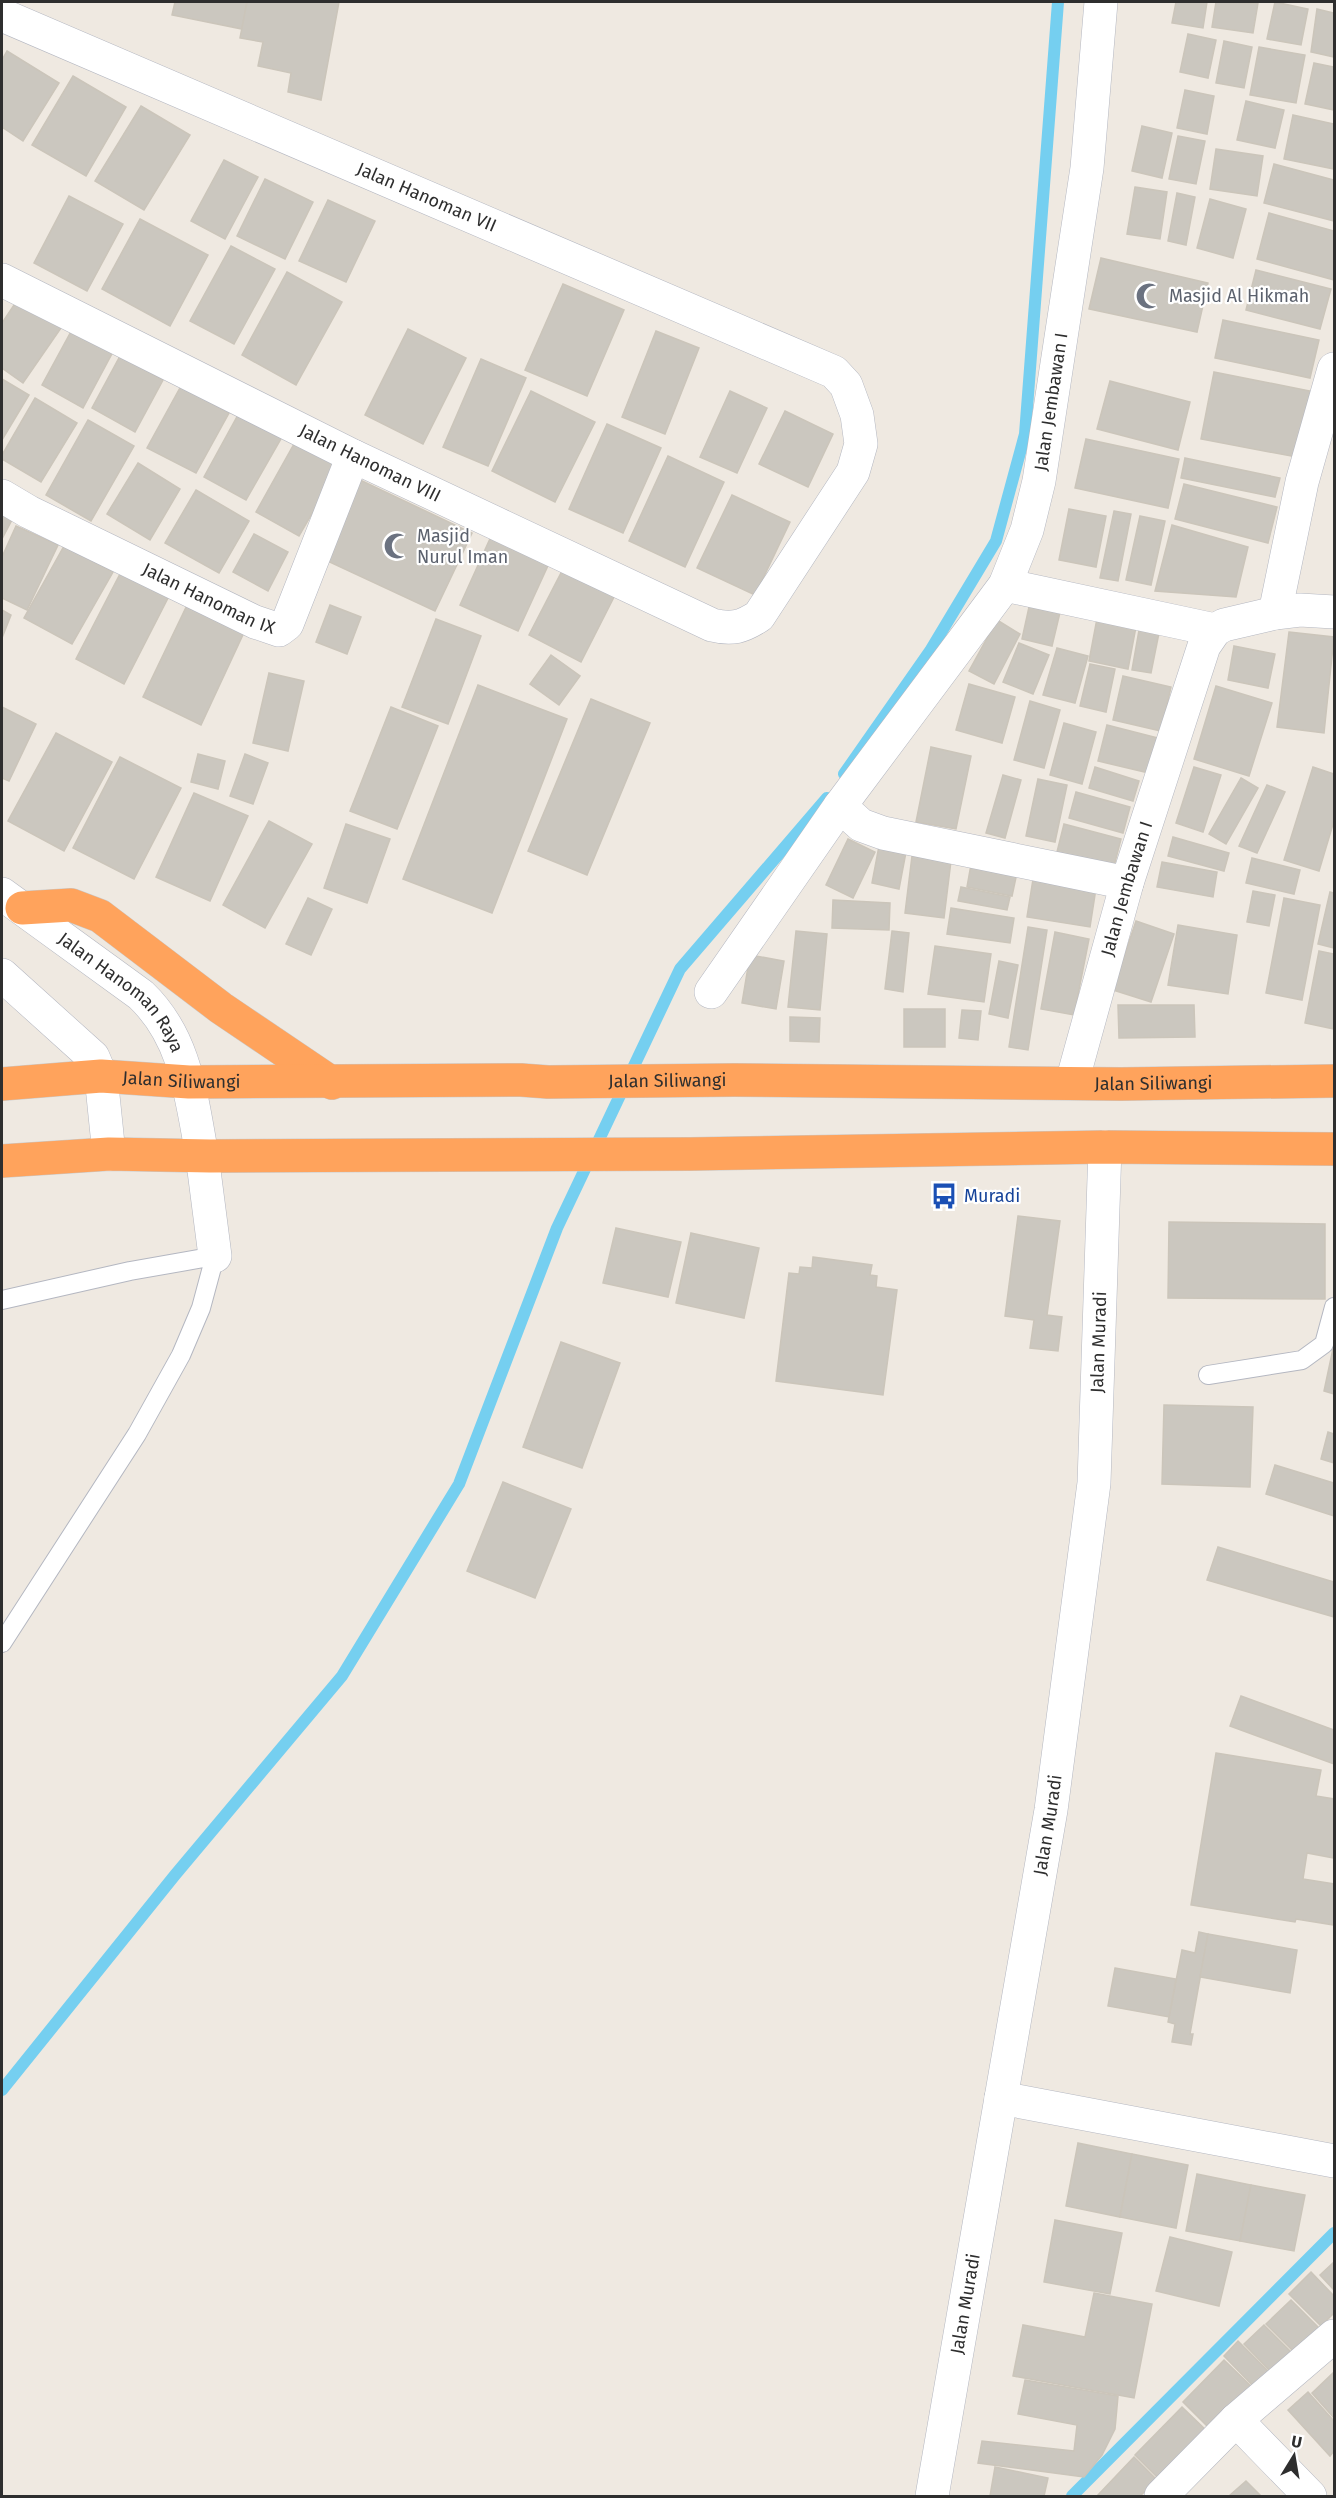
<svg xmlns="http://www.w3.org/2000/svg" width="1336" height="2498" viewBox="0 0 1336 2498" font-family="'Fira Sans',sans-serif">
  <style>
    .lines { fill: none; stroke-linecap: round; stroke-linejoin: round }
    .stream { stroke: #75cff0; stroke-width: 12 }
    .building { fill: #cbc7bf; stroke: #cbc5ba; stroke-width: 1.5 }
    .lane-casing { stroke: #b4b7c1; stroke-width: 20 }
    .street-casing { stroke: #b4b7c1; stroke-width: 34 }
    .secondary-casing { stroke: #b4b7c1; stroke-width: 34 }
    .highway-casing { stroke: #c9c9c9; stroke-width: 34 }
    .lane { stroke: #fff; stroke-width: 18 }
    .street { stroke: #fff; stroke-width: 33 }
    .secondary { stroke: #fff; stroke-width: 33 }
    .highway { stroke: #ffa35c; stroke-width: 33 }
    .labels { text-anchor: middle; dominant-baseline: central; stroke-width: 4.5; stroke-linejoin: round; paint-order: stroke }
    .street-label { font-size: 18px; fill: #2e2e2e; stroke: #fff }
    .worship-label { font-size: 18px; fill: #5b616d; stroke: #fff; text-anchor: start }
    .transit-label { font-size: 18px; fill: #164399; stroke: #fff; text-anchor: start }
  </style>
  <rect width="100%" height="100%" fill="#efe9e1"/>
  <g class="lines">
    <!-- stream -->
    <g class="stream">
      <path d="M844,774L930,651L996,541L1025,434L1058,2"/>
      <path d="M2,2090L175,1875L342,1676L459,1484L557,1228L680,969L827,798"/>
      <path d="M1072,2496L1334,2233"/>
    </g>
  </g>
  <!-- building -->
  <g class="building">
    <path d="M175,2H247L242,29L172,15Z"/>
    <path d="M247,2H339L321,100L288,92L291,73L258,66L263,42L240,38Z"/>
    <path d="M1176,2H1207L1203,28L1172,23Z"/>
    <path d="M1216,2L1258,3L1253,33L1212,27Z"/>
    <path d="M1275,2L1308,9L1301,45L1267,39Z"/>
    <path d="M1317,9L1334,13V57L1311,52Z"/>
    <path d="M1188,34L1216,40L1208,78L1180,72Z"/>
    <path d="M1224,41L1252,47L1244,88L1216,83Z"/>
    <path d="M1259,47L1305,55L1296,103L1250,95Z"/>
    <path d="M7,51L59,83L23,141L2,127V60Z"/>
    <path d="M1314,63L1334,67V110L1305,104Z"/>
    <path d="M73,76L126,107L86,176L32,145Z"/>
    <path d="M1185,90L1214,96L1207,134L1177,128Z"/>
    <path d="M1246,101L1284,110L1275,148L1237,140Z"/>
    <path d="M141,106L190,135L144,210L95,181Z"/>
    <path d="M1293,115L1334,124V169L1284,159Z"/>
    <path d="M1142,126L1172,133L1162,178L1132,171Z"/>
    <path d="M1178,136L1205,141L1196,184L1169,179Z"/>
    <path d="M1216,149L1263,156L1257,196L1210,189Z"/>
    <path d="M224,160L258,177L225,239L191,221Z"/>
    <path d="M1274,164L1334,180V221L1264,203Z"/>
    <path d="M265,179L313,202L285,259L237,236Z"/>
    <path d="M1135,187L1167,192L1160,239L1127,234Z"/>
    <path d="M1177,193L1195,197L1186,245L1168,241Z"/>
    <path d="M69,196L123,224L87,291L34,263Z"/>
    <path d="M1210,199L1246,209L1233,258L1197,248Z"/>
    <path d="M328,200L375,221L346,282L299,261Z"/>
    <path d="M1269,213L1334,231V280L1257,259Z"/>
    <path d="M140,219L208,255L170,326L102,289Z"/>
    <path d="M231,246L275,269L234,344L190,321Z"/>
    <path d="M1101,258L1208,283L1197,332L1089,309Z"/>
    <path d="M1256,270L1331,289L1320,329L1246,310Z"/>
    <path d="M287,272L342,302L296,385L242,355Z"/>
    <path d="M563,284L624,310L587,396L525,370Z"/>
    <path d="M18,299L61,328L23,383L2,368V323Z"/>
    <path d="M1223,320L1319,340L1310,378L1215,358Z"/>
    <path d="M74,326L115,348L83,408L42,385Z"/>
    <path d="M408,329L466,358L423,444L365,415Z"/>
    <path d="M656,331L699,348L665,434L622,417Z"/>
    <path d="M120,356L163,380L135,432L92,408Z"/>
    <path d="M481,359L526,378L488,466L443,447Z"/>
    <path d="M1214,372L1320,393L1307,459L1201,439Z"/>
    <path d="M2,379L29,395L2,440Z"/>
    <path d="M1110,381L1190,402L1178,450L1097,429Z"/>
    <path d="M181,386L229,413L196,473L147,448Z"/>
    <path d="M531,391L595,422L555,502L492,471Z"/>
    <path d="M730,391L767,408L737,473L700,457Z"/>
    <path d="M35,398L77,423L41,482L2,459V455Z"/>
    <path d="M785,411L833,434L808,487L759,464Z"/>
    <path d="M239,413L282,437L246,500L204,477Z"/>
    <path d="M88,420L134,446L91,521L46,495Z"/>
    <path d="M607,424L661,448L623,533L569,509Z"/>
    <path d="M299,435L343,460L299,536L256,512Z"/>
    <path d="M1086,439L1179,459L1168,508L1075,488Z"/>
    <path d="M668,456L724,482L685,567L629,541Z"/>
    <path d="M1185,458L1280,478L1275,497L1181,478Z"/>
    <path d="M138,463L180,489L150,540L107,514Z"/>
    <path d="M360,480L472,533L435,611L323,559Z"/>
    <path d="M1184,484L1277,507L1268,543L1175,519Z"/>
    <path d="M196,490L249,521L219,573L165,543Z"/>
    <path d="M732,495L790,522L755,595L697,568Z"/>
    <path d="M2,507L15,514L2,539Z"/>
    <path d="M1069,509L1106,516L1096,567L1059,560Z"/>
    <path d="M1114,511L1131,514L1118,581L1100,578Z"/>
    <path d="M1140,516L1165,521L1151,585L1126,580Z"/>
    <path d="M1172,525L1248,547L1236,597L1155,591Z"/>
    <path d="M16,526L58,545L27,610L2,598V557Z"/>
    <path d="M493,532L551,559L518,631L460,605Z"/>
    <path d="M254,534L288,552L268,591L233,572Z"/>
    <path d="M64,546L113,572L72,644L24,618Z"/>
    <path d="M563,569L615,595L581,662L529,635Z"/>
    <path d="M121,572L169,596L124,684L76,659Z"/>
    <path d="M1031,598L1062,604L1052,646L1022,639Z"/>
    <path d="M190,599L247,626L201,725L143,697Z"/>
    <path d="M330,605L361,617L347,654L316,642Z"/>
    <path d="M1099,608L1138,616L1128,669L1089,661Z"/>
    <path d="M2,610L11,615L2,638Z"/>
    <path d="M436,619L481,636L448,724L402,707Z"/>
    <path d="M1141,619L1161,623L1151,673L1132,670Z"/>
    <path d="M997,620L1020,634L994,684L969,671Z"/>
    <path d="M1289,632L1334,637L1324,733L1277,727Z"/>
    <path d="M1019,643L1049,655L1033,694L1003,682Z"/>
    <path d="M1234,646L1275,654L1268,688L1228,680Z"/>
    <path d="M1057,648L1088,656L1075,703L1043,695Z"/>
    <path d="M551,655L580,676L559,705L530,684Z"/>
    <path d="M1090,664L1115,669L1106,712L1080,706Z"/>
    <path d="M269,673L304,681L288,751L253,743Z"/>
    <path d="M1123,676L1171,687L1161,731L1113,720Z"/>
    <path d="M969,684L1015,697L1002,743L956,730Z"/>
    <path d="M478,685L567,719L492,913L403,879Z"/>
    <path d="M1216,686L1272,703L1249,776L1194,759Z"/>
    <path d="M591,699L650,723L587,875L528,851Z"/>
    <path d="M1030,701L1060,710L1044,768L1014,760Z"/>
    <path d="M2,707L36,724L9,781L2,778Z"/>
    <path d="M391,707L438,726L397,829L350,811Z"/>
    <path d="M1064,723L1096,732L1082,784L1050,775Z"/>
    <path d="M1107,725L1158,738L1149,773L1098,761Z"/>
    <path d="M56,733L112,762L64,851L8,821Z"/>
    <path d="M931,747L971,756L956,829L916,822Z"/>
    <path d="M198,754L225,761L218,789L191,782Z"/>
    <path d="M245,754L268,763L253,804L230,796Z"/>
    <path d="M120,757L181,788L134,879L73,848Z"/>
    <path d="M1095,767L1139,781L1133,801L1089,788Z"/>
    <path d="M1194,767L1221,775L1203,832L1176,823Z"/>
    <path d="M1313,767L1334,774V821L1319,871L1284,860Z"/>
    <path d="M1003,775L1021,780L1005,838L986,833Z"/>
    <path d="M1241,778L1258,788L1226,844L1209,834Z"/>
    <path d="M1038,779L1067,785L1055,842L1026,836Z"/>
    <path d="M1267,785L1285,792L1257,853L1239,846Z"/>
    <path d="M1076,792L1130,807L1123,833L1069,818Z"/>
    <path d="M194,793L248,816L210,901L156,877Z"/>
    <path d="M269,821L312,844L265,928L223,905Z"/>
    <path d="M346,824L390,839L367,903L324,888Z"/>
    <path d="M1064,824L1121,839L1114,866L1057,852Z"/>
    <path d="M1173,837L1229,853L1224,871L1168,856Z"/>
    <path d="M848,839L875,852L853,898L826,885Z"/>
    <path d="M879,846L906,852L899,889L872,883Z"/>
    <path d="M912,856L951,861L944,918L905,913Z"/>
    <path d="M1252,858L1300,870L1294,894L1246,883Z"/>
    <path d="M972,859L1018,868L1012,896L967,887Z"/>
    <path d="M1162,862L1217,872L1213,897L1157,887Z"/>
    <path d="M1034,873L1097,882L1090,927L1027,917Z"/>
    <path d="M961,887L1010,897L1007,910L958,901Z"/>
    <path d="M1253,891L1275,895L1269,926L1247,922Z"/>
    <path d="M1330,892L1334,893V948L1318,944Z"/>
    <path d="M308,898L332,909L311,955L286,944Z"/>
    <path d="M1284,898L1320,905L1302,1000L1266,993Z"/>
    <path d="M833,900L890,903L889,930L832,928Z"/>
    <path d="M951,908L1014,918L1010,943L947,934Z"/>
    <path d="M1136,921L1174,934L1151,1002L1113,990Z"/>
    <path d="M1178,925L1237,935L1228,994L1168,985Z"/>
    <path d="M1028,927L1047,930L1028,1050L1009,1047Z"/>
    <path d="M796,931L827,934L820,1010L788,1007Z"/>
    <path d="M892,931L909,933L903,992L885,989Z"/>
    <path d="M1055,932L1089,939L1074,1015L1041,1009Z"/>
    <path d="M935,946L991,954L984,1002L928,994Z"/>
    <path d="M1319,951L1334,954V1029L1305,1023Z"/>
    <path d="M750,955L784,961L776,1009L742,1003Z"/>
    <path d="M999,961L1018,965L1008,1018L989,1014Z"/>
    <path d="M1118,1005H1194L1195,1037L1119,1038Z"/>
    <rect x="904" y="1009" width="41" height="38"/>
    <path d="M962,1010L981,1011L978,1040L959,1038Z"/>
    <path d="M790,1017L820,1018L819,1042L790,1041Z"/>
    <path d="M1018,1216L1060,1221L1047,1315L1062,1317L1058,1351L1030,1348L1034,1320L1005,1316Z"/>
    <path d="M1169,1222L1325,1224V1299L1168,1298Z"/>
    <path d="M616,1228L681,1242L668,1297L603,1283Z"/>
    <path d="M691,1233L759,1248L744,1318L676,1303Z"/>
    <path d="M813,1257L872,1265L870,1275L877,1276L876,1287L897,1290L883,1395L776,1381L789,1273L799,1274L800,1267L812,1268Z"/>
    <path d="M561,1342L620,1363L582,1468L523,1447Z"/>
    <path d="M1334,1344V1394L1324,1391Z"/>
    <path d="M1164,1405L1253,1407L1250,1487L1162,1484Z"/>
    <path d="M1328,1432L1334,1434V1463L1321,1459Z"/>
    <path d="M1275,1465L1334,1483V1516L1266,1494Z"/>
    <path d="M503,1482L571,1509L535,1598L467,1571Z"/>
    <path d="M1218,1547L1334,1582V1617L1207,1580Z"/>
    <path d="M1241,1696L1334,1730V1764L1230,1726Z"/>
    <path d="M1216,1753L1321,1770L1316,1796L1334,1799V1858L1307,1853L1303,1879L1334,1884V1925L1296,1919L1295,1922L1191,1905Z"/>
    <path d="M1199,1932L1208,1934L1190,2034H1193L1191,2045L1172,2042L1175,2024L1168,2022L1182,1950L1195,1953Z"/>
    <path d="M1208,1934L1297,1950L1290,1993L1200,1977Z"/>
    <path d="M1115,1968L1176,1979L1169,2017L1108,2006Z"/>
    <path d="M1078,2143L1132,2154L1120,2217L1066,2206Z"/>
    <path d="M1132,2154L1188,2165L1176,2228L1120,2217Z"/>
    <path d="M1197,2174L1251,2185L1240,2241L1186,2231Z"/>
    <path d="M1251,2185L1305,2195L1294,2251L1240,2241Z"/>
    <path d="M1055,2220L1122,2233L1110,2294L1044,2282Z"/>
    <path d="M1170,2237L1232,2252L1219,2306L1156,2291Z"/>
    <path d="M1334,2262V2290L1320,2275Z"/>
    <path d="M1311,2272L1334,2296V2313L1321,2326L1289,2294Z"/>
    <path d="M1094,2293L1152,2304L1134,2398L1013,2376L1023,2325L1085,2337Z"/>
    <path d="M1291,2300L1319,2328L1294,2352L1266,2324Z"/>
    <path d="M1264,2325L1294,2355L1274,2375L1244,2344Z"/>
    <path d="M1238,2341L1278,2381L1262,2395L1224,2356Z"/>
    <path d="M1224,2360L1253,2388L1211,2430L1183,2402Z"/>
    <path d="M1334,2372V2418L1312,2393Z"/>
    <path d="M1025,2380L1118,2396L1115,2429L1102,2455L1084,2477L978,2463L982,2441L1074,2451L1077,2425L1018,2414Z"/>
    <path d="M1308,2392L1334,2421V2451L1330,2456L1288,2410Z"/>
    <path d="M1182,2407L1209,2433L1161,2481L1135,2455Z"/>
    <path d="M1134,2457L1157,2480L1140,2496H1097Z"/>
    <path d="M995,2467L1048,2478L1044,2496H990Z"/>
    <path d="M1246,2481L1261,2496H1229Z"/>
  </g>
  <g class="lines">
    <!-- lane casing -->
    <g class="lane-casing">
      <g id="lane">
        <path d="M2,1300L130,1271L215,1256L201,1308L181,1355L137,1434L2,1643"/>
        <path d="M1208,1375L1302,1360L1324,1344L1334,1307"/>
      </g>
    </g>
    <!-- street casing -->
    <g class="street-casing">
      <g id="street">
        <path id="s1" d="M2,15L834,372L846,385L857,415L861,444L853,472L759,616C742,627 732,630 712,625L353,456L2,280"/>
        <path id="s2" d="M2,496L29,512L255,622L279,630L287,624L353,456"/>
        <path d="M1005,585L1215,630"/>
        <path d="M1275,613L1302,482L1334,369"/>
        <path d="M840,806L861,825L883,833L1127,883"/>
        <path id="s3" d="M711,992L840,806L1005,585L1027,530L1039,481L1087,168L1101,2"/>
        <path id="s4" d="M1072,1082L1127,883L1204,646L1215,630L1224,625L1275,613L1300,610L1334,612"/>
        <path d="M202,1155L215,1256"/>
        <path d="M1001,2098L1334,2161"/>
        <path d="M1236,2420L1310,2496"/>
        <path d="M1161,2496L1236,2420L1334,2336"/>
      </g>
    </g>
    <!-- secondary casing -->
    <g class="secondary-casing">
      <g id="secondary">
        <path id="s5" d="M2,894L141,995C186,1038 191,1096 202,1155"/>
        <path d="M2,975L93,1057L101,1076L109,1154"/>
        <path id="s6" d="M932,2496L1051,1810L1094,1483L1105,1147"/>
      </g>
    </g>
    <!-- highway casing -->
    <g class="highway-casing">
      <g id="highway">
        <path d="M22,908L71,905L100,916L221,1008L332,1083"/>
        <path id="s7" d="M2,1084L101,1076L189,1082L521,1080L548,1082L734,1080L1121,1084L1334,1081"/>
        <path d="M2,1161L109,1154L210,1156L690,1154L1105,1147L1334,1149"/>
      </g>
    </g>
    <!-- lane -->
    <use href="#lane" class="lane"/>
    <!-- street -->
    <use href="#street" class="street"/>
    <!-- secondary -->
    <use href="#secondary" class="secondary"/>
    <!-- highway -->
    <use href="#highway" class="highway"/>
  </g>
  <!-- icons -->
  <defs>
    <g id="mosque-bare" transform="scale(2.07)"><path d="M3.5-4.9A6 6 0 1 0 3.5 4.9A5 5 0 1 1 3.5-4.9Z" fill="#6b7280" stroke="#fff" stroke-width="2.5" paint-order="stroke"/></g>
    <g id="bus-bare" transform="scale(2.07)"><path d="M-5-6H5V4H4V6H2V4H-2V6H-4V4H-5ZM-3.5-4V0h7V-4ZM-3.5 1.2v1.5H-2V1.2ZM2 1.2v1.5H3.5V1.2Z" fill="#1a4fb4" stroke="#fff" stroke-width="2.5" paint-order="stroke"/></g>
  </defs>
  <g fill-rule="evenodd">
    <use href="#mosque-bare" x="1149" y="296"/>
    <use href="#mosque-bare" x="397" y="546"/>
    <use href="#bus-bare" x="944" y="1196"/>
  </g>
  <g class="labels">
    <!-- street labels -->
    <g class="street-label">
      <text stroke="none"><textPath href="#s1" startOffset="462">Jalan Hanoman VII</textPath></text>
      <text stroke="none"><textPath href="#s3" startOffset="692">Jalan Jembawan I</textPath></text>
      <text transform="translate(370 463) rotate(26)">Jalan Hanoman VIII</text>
      <text stroke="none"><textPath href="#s2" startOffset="231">Jalan Hanoman IX</textPath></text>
      <text stroke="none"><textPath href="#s4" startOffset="201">Jalan Jembawan I</textPath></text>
      <text stroke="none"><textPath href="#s5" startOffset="156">Jalan Hanoman Raya</textPath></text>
      <text stroke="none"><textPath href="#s7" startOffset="180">Jalan Siliwangi</textPath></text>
      <text stroke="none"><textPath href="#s7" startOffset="666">Jalan Siliwangi</textPath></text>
      <text stroke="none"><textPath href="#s7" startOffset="1152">Jalan Siliwangi</textPath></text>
      <text stroke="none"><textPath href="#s6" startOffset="1167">Jalan Muradi</textPath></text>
      <text stroke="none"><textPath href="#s6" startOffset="681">Jalan Muradi</textPath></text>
      <text stroke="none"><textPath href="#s6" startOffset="195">Jalan Muradi</textPath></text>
    </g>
    <!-- worship labels -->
    <g class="worship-label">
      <text x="1169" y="296">Masjid Al Hikmah</text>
      <text x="417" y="536">Masjid<tspan x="417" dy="21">Nurul Iman</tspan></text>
    </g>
    <!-- transit labels -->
    <g class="transit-label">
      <text x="964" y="1196">Muradi</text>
    </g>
  </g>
  <!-- border -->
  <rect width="1336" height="2498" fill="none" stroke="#2e2e2e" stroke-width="6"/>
  <!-- north arrow -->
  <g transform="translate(1294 2456) rotate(11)" stroke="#ffffff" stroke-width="4.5" paint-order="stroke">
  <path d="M0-4.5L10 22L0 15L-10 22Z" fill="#2e2e2e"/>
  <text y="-9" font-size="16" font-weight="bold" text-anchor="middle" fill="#2e2e2e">U</text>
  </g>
</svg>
